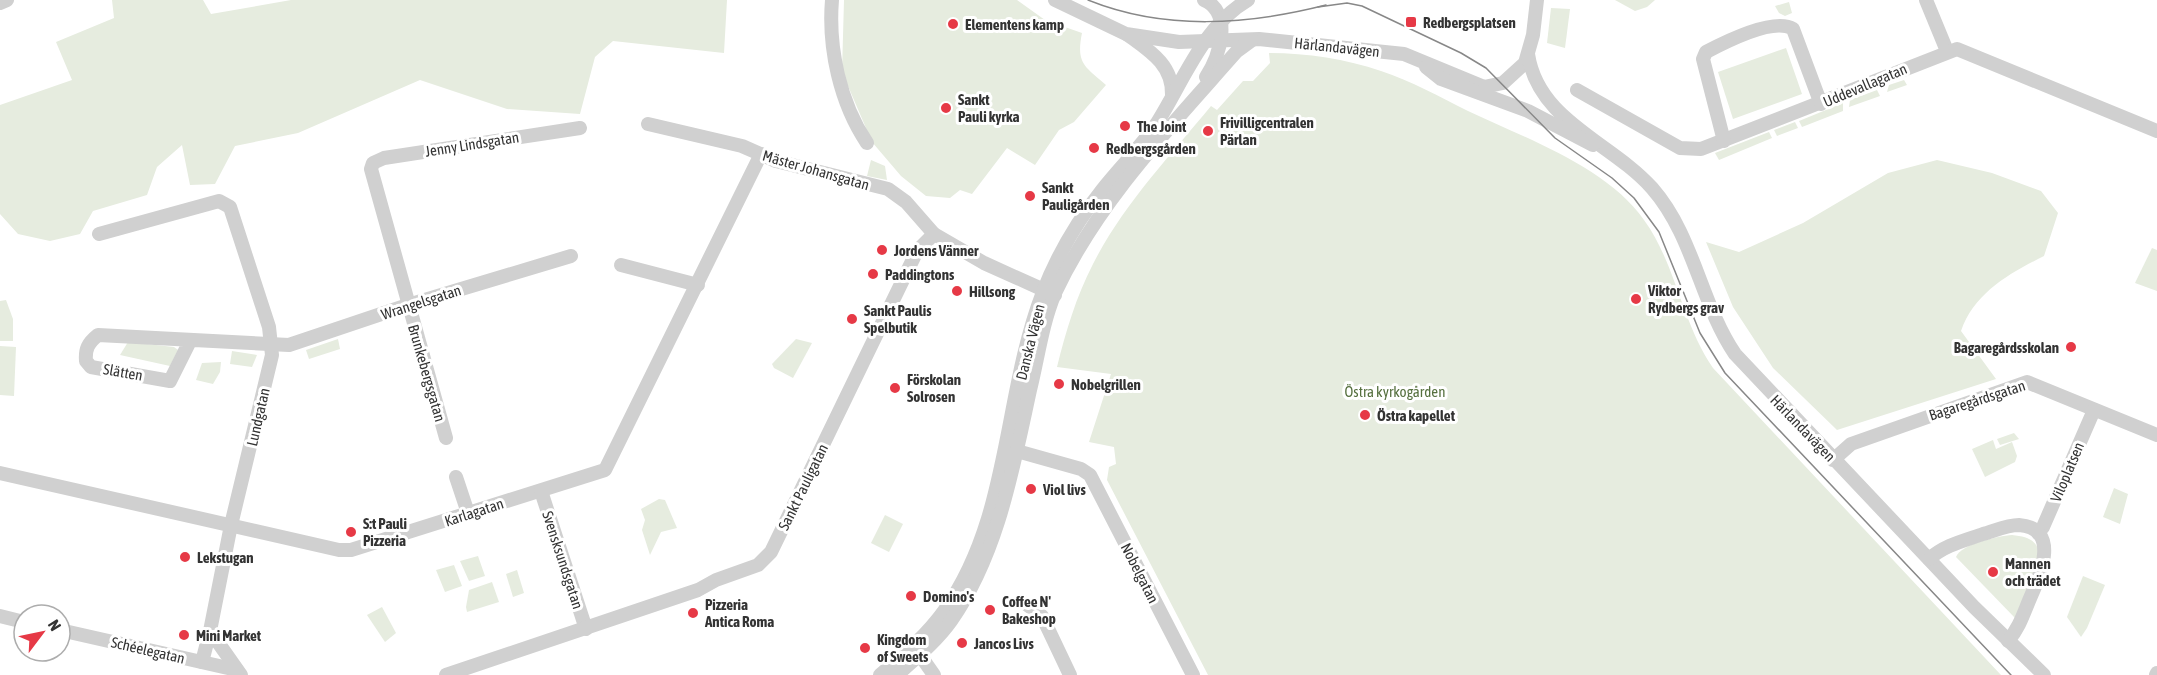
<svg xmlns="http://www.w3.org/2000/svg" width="2157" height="675" viewBox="0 0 2157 675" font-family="'Asap Condensed',sans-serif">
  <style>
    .green { fill: #e6ecdf }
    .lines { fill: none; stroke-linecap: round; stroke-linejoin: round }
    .minor { stroke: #d0d0d0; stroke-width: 14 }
    .tram { stroke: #888; stroke-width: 1.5 }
    .poi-dot { fill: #e63946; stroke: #fff; stroke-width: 2 }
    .labels { text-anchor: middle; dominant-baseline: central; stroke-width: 6; stroke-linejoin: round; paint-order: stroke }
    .poi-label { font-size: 15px; font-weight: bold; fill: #333; stroke: #fff; text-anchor: start }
    .street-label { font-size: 15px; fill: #333; stroke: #fff }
    .park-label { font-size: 15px; fill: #56703f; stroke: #fff }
  </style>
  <rect width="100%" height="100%" fill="#fff"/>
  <!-- green -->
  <g class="green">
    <path d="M112,0H203L211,14L291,0H727L724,53L613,41L595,57L580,114L507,109L420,80L298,133L235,146L215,184L190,185L182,145L157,167L147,195L93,211L80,234L50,241L18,234L0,214V105L72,80L56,42L114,18Z"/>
    <path d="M844,0H1017L1045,20L1082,33C1076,63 1084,66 1106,85L1074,122L1059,130L1035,165L1007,148L972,194L960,190L950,198L926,196L901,176L872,142L842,72Z"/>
    <path d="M1615,0H1655L1647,7L1635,11Z"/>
    <path d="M1789,2L1792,13L1785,16L1779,13L1775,6Z"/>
    <path d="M1551,8L1570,9L1565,48L1547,43Z"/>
    <path d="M1786,48L1802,94L1733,119L1718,72Z"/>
    <path d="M1269,53C1306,53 1346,59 1381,71C1411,81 1440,97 1468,111C1525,138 1607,167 1644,220C1676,264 1681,321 1713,368L2001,675H1208L1107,480L1109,467L1116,464L1114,447L1089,442L1111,374L1057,367C1066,331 1076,297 1093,264C1123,205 1170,156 1211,106L1217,110L1243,81H1253L1270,63Z"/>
    <path d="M1904,80L1907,85L1887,92L1889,85Z"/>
    <path d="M1877,90L1880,96L1849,107L1850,100Z"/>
    <path d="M1843,103V111L1802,127L1799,121Z"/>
    <path d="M1795,122L1798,128L1777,136L1774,130Z"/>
    <path d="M1769,132L1772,138L1719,160L1715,153Z"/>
    <path d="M871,160L885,166L887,180L867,176Z"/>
    <path d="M1937,160L1992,173L2041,191L2058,213L2044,256C2010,273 1974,293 1961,331L1996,379L1837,430L1773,368L1733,307L1706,242L1739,252L1803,223L1888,173Z"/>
    <path d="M2152,248L2157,250V291L2135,283Z"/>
    <path d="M6,300L13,319V341H0V301Z"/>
    <path d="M338,339L340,349L309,359L306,350Z"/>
    <path d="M796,339L812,343L793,378L774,368L772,364Z"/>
    <path d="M128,342L174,347L178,350L170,366L120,355Z"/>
    <path d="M0,346L16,347L14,396L0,395Z"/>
    <path d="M232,351L257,355L252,367L230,364Z"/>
    <path d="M221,362L220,372L213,384L196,380L202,363Z"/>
    <path d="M2014,433L2019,439L2000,445L1997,439Z"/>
    <path d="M1993,440L1996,449L2012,442L2017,456L2015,462L1985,477L1972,449Z"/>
    <path d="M2114,488L2128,494L2120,524L2103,517Z"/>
    <path d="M659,499L665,500L677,528L661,532L650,555L642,530L645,520L641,509Z"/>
    <path d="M885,515L903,524L889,552L871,543Z"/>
    <path d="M2012,535C2029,537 2039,540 2040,560L2015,618L1956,557C1961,544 1998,536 2012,535Z"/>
    <path d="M478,556L485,576L469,581L460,561Z"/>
    <path d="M454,565L462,586L445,592L436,570Z"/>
    <path d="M517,570L524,593L513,597L506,574Z"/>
    <path d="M2083,576L2105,585L2087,628L2081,637L2067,617Z"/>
    <path d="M492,582L499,602L467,612L466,607L469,590Z"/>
    <path d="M382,607L396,633L385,642L367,615Z"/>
  </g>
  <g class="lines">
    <!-- minor -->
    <g class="minor">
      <path d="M832,0C828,48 840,103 867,143"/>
      <path d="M1055,0L1126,34L1179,42L1259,39L1404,54L1484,87L1503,83L1525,63L1533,35L1537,0"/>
      <path d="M1204,0C1234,13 1219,57 1206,77"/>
      <path d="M1926,0L1947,51"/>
      <path d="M0,3L7,0"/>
      <path d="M1128,35C1150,51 1173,65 1172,95"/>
      <path d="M1528,54C1538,121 1611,142 1652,188C1694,236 1700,302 1735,354L1974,607L2044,675"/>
      <path d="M1426,67L1441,79L1528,111L1593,145"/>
      <path d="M1577,90L1680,148L1701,149L1957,49L2157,131"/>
      <path d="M648,124L742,146L776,161L888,189L906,202L934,234"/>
      <path d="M1724,141L1703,59L1706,52C1725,42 1774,17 1793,29L1821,104"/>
      <path d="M99,234L219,201L230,207L269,327L272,355L231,525L210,631L241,675"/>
      <path d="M621,265L698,285"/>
      <path d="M190,341L170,381L91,367L86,361C85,349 88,343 98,335L289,345L408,305L571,256"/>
      <path d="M446,438L371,169L373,163L384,158L580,128"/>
      <path d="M1010,449L1081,469L1090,475L1193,675"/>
      <path d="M1833,460L1851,444L2027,382L2157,435"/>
      <path d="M0,473L339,550H351L605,470L761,154"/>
      <path d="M456,477L468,513"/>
      <path d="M541,491L586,629"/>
      <path d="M2038,533L2043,527L2094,410"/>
      <path d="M1929,559C1945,545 1963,541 1983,534C1994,531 2007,525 2019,525C2060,528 2041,574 2031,596C2024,612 2020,627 2008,641"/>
      <path d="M1022,601L1042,616L1070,675"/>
      <path d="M0,616L24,622"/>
      <path d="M60,630L237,670"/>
      <path d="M920,655L934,675"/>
      <path d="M202,662L210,631"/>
      <path d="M446,675L698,590L716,580L758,565L771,552L917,251L934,234L984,263L1055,295"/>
      <path d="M880,675C903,655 926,636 944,611C1011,518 1003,395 1043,292C1057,256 1078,220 1102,190C1120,167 1141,147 1157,123C1183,82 1203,26 1248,0"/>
      <path d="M897,675C916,658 936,642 951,621C998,554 1013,468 1030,390C1038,358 1042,324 1055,293C1098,201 1171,126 1237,51L1252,40"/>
      <path d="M2156,675L2157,673"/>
    </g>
    <!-- tram -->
    <g class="tram">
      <path d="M1088,0C1165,31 1247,25 1326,5"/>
      <path d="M1318,7L1347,3L1362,6L1461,53L1486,68L1555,138L1612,178L1634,198L1659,232L1700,333L1725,373L2011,675"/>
    </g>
  </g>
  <!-- markers -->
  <g class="poi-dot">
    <rect x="1405" y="16" width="12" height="12" rx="3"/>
    <circle cx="953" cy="24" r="6"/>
    <circle cx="946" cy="108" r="6"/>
    <circle cx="1125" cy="126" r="6"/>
    <circle cx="1208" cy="131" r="6"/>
    <circle cx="1094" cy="148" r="6"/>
    <circle cx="1030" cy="196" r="6"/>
    <circle cx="882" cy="250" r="6"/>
    <circle cx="873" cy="274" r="6"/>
    <circle cx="957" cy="291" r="6"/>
    <circle cx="1636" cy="299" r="6"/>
    <circle cx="852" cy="319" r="6"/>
    <circle cx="2071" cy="347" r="6"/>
    <circle cx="1059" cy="384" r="6"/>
    <circle cx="895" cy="388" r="6"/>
    <circle cx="1365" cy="415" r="6"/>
    <circle cx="1031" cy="489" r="6"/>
    <circle cx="351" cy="532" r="6"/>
    <circle cx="185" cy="557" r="6"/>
    <circle cx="1993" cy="572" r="6"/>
    <circle cx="911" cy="596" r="6"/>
    <circle cx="990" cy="610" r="6"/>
    <circle cx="693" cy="613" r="6"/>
    <circle cx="184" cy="635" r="6"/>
    <circle cx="962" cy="643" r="6"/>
    <circle cx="865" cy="648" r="6"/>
  </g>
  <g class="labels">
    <!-- poi labels -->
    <g class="poi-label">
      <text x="1423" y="22">Redbergsplatsen</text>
      <text x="965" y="24">Elementens kamp</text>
      <text x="958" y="99">Sankt<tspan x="958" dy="17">Pauli kyrka</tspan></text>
      <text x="1220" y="122">Frivilligcentralen<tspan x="1220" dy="17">Pärlan</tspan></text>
      <text x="1137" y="126">The Joint</text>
      <text x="1106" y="148">Redbergsgården</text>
      <text x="1042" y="187">Sankt<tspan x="1042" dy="17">Pauligården</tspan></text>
      <text x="894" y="250">Jordens Vänner</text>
      <text x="885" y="274">Paddingtons</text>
      <text x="1648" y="290">Viktor<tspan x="1648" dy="17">Rydbergs grav</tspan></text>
      <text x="969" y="291">Hillsong</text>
      <text x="864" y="310">Sankt Paulis<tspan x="864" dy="17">Spelbutik</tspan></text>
      <text x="2059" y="347" text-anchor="end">Bagaregårdsskolan</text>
      <text x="907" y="379">Förskolan<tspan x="907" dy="17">Solrosen</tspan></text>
      <text x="1071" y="384">Nobelgrillen</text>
      <text x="1377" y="415">Östra kapellet</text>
      <text x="1043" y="489">Viol livs</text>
      <text x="363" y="523">S:t Pauli<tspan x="363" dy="17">Pizzeria</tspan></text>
      <text x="197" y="557">Lekstugan</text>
      <text x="2005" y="563">Mannen<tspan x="2005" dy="17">och trädet</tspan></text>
      <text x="923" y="596">Domino's</text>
      <text x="1002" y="601">Coffee N'<tspan x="1002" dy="17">Bakeshop</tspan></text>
      <text x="705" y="604">Pizzeria<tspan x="705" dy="17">Antica Roma</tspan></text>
      <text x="196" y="635">Mini Market</text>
      <text x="877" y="639">Kingdom<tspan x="877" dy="17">of Sweets</tspan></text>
      <text x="974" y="643">Jancos Livs</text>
    </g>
    <!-- street labels -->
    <g class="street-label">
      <text transform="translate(1337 47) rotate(6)">Härlandavägen</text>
      <text transform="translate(1865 85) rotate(-23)">Uddevallagatan</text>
      <text transform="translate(472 144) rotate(-9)">Jenny Lindsgatan</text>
      <text transform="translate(816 170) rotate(16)">Mäster Johansgatan</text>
      <text transform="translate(421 302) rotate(-18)">Wrangelsgatan</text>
      <text transform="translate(1030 342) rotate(-76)">Danska Vägen</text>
      <text transform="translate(123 372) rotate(10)">Slätten</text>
      <text transform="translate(427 373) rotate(74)">Brunkebergsgatan</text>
      <text transform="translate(1977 400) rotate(-18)">Bagaregårdsgatan</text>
      <text transform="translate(258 417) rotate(-77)">Lundgatan</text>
      <text transform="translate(1803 428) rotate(46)">Härlandavägen</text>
      <text transform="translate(2067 472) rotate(-67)">Viloplatsen</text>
      <text transform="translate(803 487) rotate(-64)">Sankt Pauligatan</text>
      <text transform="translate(474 512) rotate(-18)">Karlagatan</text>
      <text transform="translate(563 560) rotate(72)">Svensksundsgatan</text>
      <text transform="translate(1140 573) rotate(63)">Nobelgatan</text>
      <text transform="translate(148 650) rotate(13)">Schéelegatan</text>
    </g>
    <!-- park labels -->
    <g class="park-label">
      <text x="1395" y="391">Östra kyrkogården</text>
    </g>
  </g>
  <!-- north arrow -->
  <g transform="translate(42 633) rotate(58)"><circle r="28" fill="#ffffff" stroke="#adadad" stroke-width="1.5"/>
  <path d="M0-4.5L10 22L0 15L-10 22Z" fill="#e63946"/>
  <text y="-9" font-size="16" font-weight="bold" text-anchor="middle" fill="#333333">N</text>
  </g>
</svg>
